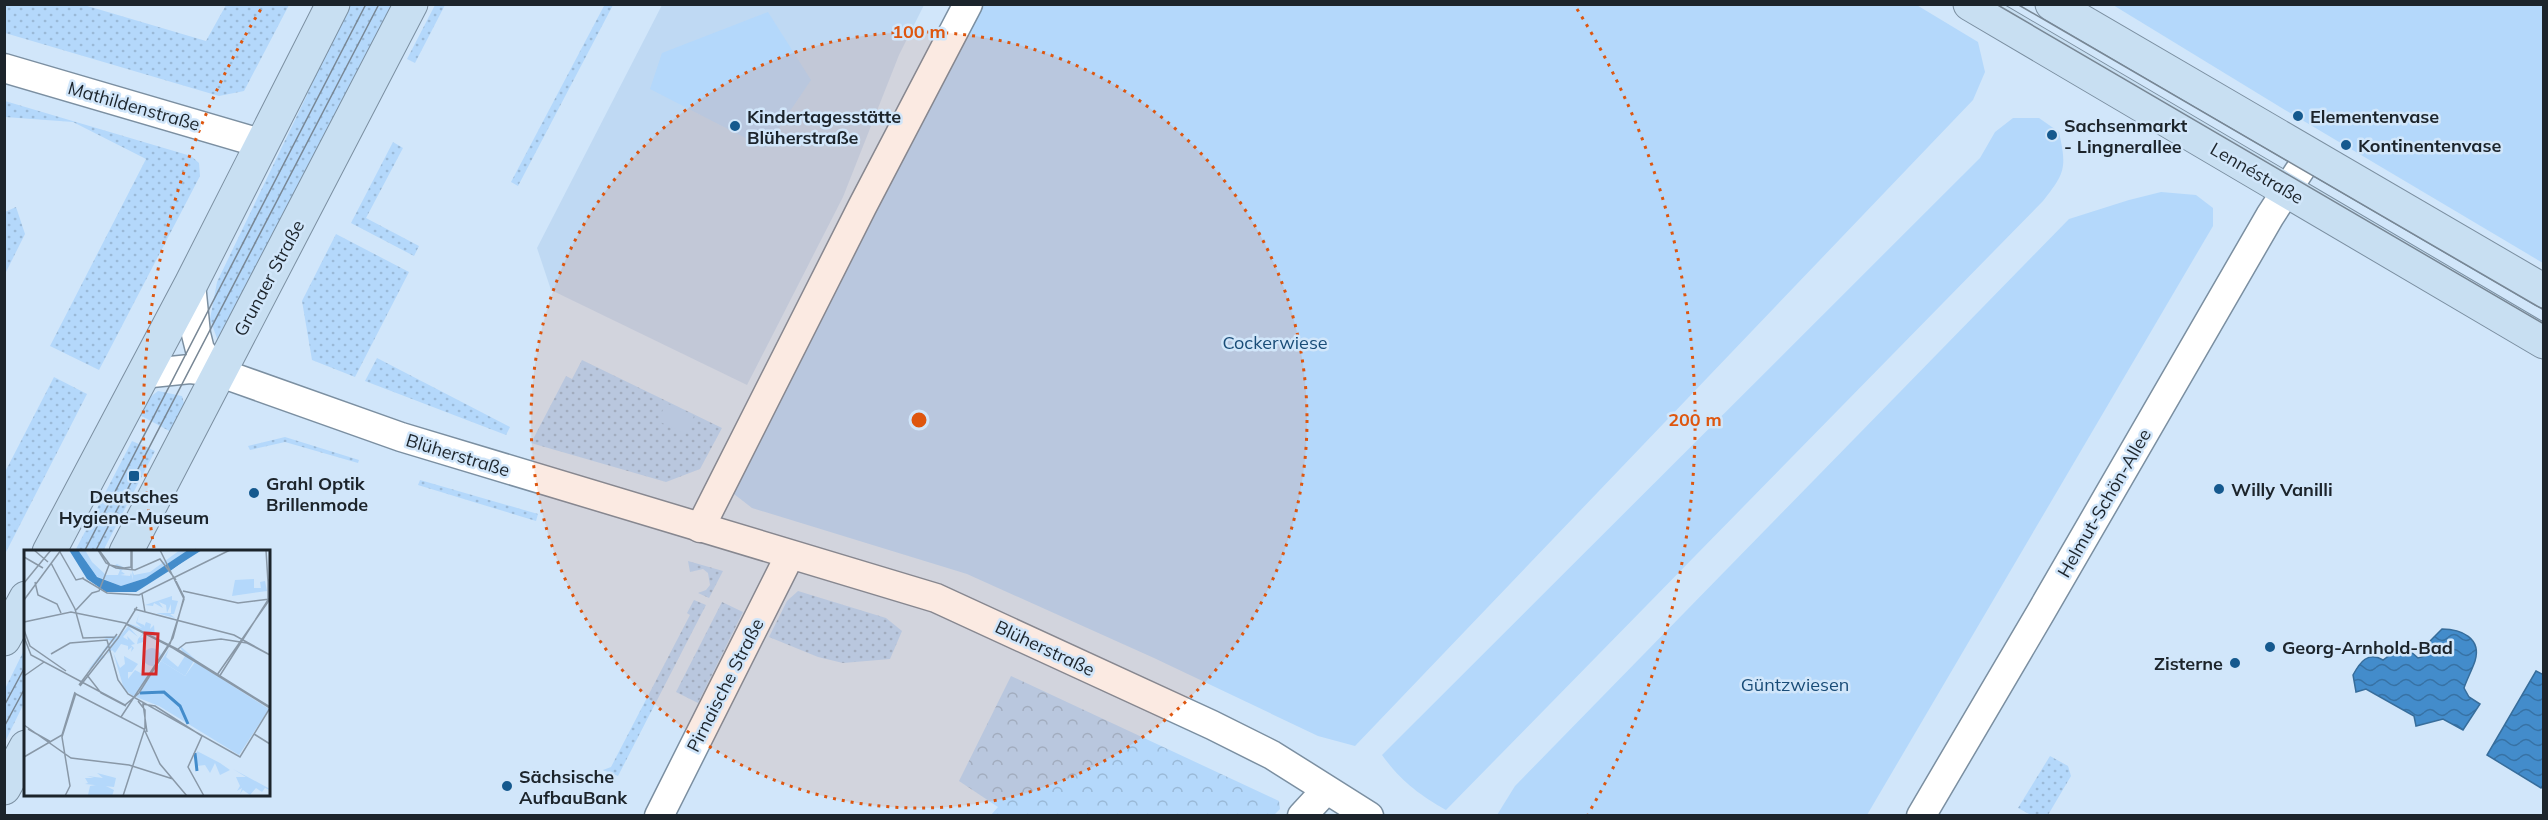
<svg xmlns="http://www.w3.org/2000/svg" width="2548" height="820" viewBox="0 0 2548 820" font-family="Mulish,sans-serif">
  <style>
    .built { fill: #bfd9f3 }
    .grass { fill: url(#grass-dots) }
    .forest { fill: url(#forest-crowns) }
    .park { fill: #b4d8fb }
    .water { fill: url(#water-waves); stroke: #376d9b; stroke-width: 1.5 }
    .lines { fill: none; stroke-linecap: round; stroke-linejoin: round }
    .minor-casing { stroke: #7b8fa1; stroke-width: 31 }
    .secondary-casing { stroke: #7b8fa1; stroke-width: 35 }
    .minor { stroke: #fff; stroke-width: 28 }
    .secondary { stroke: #c8dff2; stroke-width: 33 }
    .tram { stroke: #788795; stroke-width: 1.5 }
    .ring { fill: none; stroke: #de560e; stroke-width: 3; stroke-dasharray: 3 6 }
    .poi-dot { fill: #15598e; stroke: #d1e6fa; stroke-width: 2 }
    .labels { text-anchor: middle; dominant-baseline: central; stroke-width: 5; stroke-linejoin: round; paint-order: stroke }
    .street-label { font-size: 18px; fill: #1c242b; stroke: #d1e6fa }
    .poi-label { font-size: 18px; font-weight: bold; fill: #1c242b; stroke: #d1e6fa; text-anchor: start }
    .park-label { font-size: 18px; fill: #194c77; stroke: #d1e6fa }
    .inset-river { fill: none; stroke: #438ccb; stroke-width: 3 }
    .inset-road { fill: none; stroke: #8998a7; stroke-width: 1.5 }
    .view { fill: #d62828; fill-opacity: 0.15; stroke: #d62828; stroke-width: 3 }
    .inset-edge { fill: none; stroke: #1c242b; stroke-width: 3 }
    .centre { fill: #de560e; stroke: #d1e6fa; stroke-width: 3 }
    .ring-label { font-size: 18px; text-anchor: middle; font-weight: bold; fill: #de560e; stroke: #d1e6fa; stroke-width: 5; stroke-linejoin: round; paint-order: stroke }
  </style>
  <defs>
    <pattern id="grass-dots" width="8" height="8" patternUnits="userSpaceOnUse" patternTransform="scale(1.5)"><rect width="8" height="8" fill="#b4d8fb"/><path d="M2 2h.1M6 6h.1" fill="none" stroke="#9ab9d7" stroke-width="1.8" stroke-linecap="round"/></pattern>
    <pattern id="forest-crowns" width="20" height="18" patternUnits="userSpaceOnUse" patternTransform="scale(1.5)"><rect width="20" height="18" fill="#b4d8fb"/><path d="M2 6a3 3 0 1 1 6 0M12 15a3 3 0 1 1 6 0" fill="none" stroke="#9ab9d7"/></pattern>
    <pattern id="water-waves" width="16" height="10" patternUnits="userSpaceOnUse" patternTransform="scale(1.5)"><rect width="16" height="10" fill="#438ccb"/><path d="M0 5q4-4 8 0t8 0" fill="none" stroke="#3772a5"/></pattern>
  </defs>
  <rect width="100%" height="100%" fill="#d1e6fa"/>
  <!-- built -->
  <path class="built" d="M662,5H924L899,55L843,197L747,385L551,290L537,248Z"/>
  <!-- grass -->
  <g class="grass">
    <path d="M605,4L613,5L518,186L511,182Z"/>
    <path d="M4,5H84L206,41L226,5H289L244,91L219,96L5,33Z"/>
    <path d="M345,5H393L219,344L210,319L217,282L307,95Z"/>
    <path d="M435,5H445L415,63L407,59Z"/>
    <path d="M5,101L191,156L199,163L200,176L99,370L50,346L146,159L73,122L5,117Z"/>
    <path d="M393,142L403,148L366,218L419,246L414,256L351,223Z"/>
    <path d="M16,207L25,234L5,274V212Z"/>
    <path d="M336,234L409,272L355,377L312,360L302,301Z"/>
    <path d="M377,358L510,427L506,435L365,381Z"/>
    <path d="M582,360L722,428L700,469L666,482L531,443L566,376L572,379Z"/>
    <path d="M54,377L87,394L5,554V472Z"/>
    <path d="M158,391L182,396L185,407L173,433L136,413L144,402Z"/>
    <path d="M285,437L359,460L358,463L285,442L250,450L248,446Z"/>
    <path d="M132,441L155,451L103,551H75Z"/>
    <path d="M420,480L538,514L536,521L418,485Z"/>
    <path d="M688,561L723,571L709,598L698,593L706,590L710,585L708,573L703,569L690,572Z"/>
    <path d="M798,591L886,618L902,631L890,659L843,663L818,657L769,637L787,601Z"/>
    <path d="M694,600L706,605L618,776L603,770L611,767L690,615L687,613Z"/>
    <path d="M722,602L743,612L698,703L676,692Z"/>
    <path d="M25,648V701L5,742V689Z"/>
    <path d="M2050,756L2068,766L2071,776L2048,815H2031L2018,808Z"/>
  </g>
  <!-- forest -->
  <path class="forest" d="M1011,676L1279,801L1280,809L1273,816L991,815L998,807L959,781Z"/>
  <!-- park -->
  <g class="park">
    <path d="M1915,4L1978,42L1985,72L1973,100L1355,746L1318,736L1154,658L967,574L752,508L734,494L738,476L981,5Z"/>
    <path d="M2113,5H2543V263L2285,110Z"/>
    <path d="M768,12L811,80L765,148L650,89L662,53Z"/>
    <path d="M2013,118H2039L2059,132C2067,168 2065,173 2043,201L1446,810C1418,794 1401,781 1382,755L1980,158L1995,132Z"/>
    <path d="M2161,192L2196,195L2213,208V226L1867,815H1497L1515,786L2069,219L2129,200Z"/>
    <path d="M666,403L694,416L686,434L658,421Z"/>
  </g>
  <!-- water -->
  <g class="water">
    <path d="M2442,629C2461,629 2482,638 2475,661C2472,670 2467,679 2464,688L2469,697L2480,704L2463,730L2443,719L2416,726L2414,716L2366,689L2356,692L2353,675C2360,662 2368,651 2383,660L2398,649L2410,651L2418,658L2425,656L2427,644Z"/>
    <path d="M2536,671L2544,675V784L2541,788L2487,755Z"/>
  </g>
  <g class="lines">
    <!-- minor casing -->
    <g class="minor-casing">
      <g id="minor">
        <path d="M4,68L263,144"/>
        <path d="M191,284L196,334L200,350L218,372"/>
        <path d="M142,374L190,369L218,372L401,437L936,598L1212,725L1272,755L1369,816"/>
        <path d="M700,528L862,207L968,4"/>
        <path d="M659,816L790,555"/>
        <path d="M1302,816L1326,790"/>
        <path d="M1921,816L2041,612L2270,216L2309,156"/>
      </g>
    </g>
    <!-- secondary casing -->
    <g class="secondary-casing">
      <g id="secondary">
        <path d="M1970,4L2544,342"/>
        <path d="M2052,4L2544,291"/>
        <path d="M49,552L191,284L333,4"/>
        <path d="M126,552L411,4"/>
        <path d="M4,639L26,598"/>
        <path d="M4,788L26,747"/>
      </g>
    </g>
    <!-- minor -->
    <use href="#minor" class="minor"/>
    <!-- secondary -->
    <use href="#secondary" class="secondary"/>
    <!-- tram -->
    <g class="tram">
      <path d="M1996,4L2544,324"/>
      <path d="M2017,4L2544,310"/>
      <path d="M84,552L366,4"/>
      <path d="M95,552L379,4"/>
      <path d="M4,706L26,665"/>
      <path d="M4,727L26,686"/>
    </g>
  </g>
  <!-- distance rings -->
  <circle cx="919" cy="420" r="388" fill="#de560e" fill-opacity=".12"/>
  <g class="ring">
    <circle cx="919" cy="420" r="388"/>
    <path d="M154 548A776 776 0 0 1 261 9M1577 9A776 776 0 0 1 1588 814"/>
  </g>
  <!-- markers -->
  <g class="poi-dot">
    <circle cx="2298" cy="116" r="6"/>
    <circle cx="735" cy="126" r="6"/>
    <circle cx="2052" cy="135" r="6"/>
    <circle cx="2346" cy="145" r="6"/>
    <rect x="128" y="470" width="12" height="12" rx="3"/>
    <circle cx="2219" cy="489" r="6"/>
    <circle cx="254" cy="493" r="6"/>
    <circle cx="2270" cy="647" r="6"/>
    <circle cx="2235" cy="663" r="6"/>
    <circle cx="507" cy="786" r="6"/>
  </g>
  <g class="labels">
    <!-- street labels -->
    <g class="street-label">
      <text transform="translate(134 106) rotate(16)">Mathildenstraße</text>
      <text transform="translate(2257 173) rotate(30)">Lennéstraße</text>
      <text transform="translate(269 278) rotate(-62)">Grunaer Straße</text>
      <text transform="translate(458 455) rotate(17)">Blüherstraße</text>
      <text transform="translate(2104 503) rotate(-60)">Helmut-Schön-Allee</text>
      <text transform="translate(1045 648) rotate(25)">Blüherstraße</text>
      <text transform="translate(725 685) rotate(-63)">Pirnaische Straße</text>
    </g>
    <!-- poi labels -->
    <g class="poi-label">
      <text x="747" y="116">Kindertagesstätte<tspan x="747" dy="21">Blüherstraße</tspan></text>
      <text x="2310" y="116">Elementenvase</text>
      <text x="2064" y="125">Sachsenmarkt<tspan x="2064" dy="21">- Lingnerallee</tspan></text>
      <text x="2358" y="145">Kontinentenvase</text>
      <text x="266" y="483">Grahl Optik<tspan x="266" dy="21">Brillenmode</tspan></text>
      <text x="2231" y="489">Willy Vanilli</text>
      <text x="134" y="496" text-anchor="middle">Deutsches<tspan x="134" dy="21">Hygiene-Museum</tspan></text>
      <text x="2282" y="647">Georg-Arnhold-Bad</text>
      <text x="2223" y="663" text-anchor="end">Zisterne</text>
      <text x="519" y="776">Sächsische<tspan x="519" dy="21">AufbauBank</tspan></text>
    </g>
    <!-- park labels -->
    <g class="park-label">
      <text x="1275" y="342">Cockerwiese</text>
      <text x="1795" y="684">Güntzwiesen</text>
    </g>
  </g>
  <!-- overview -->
  <g transform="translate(24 550)">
    <rect width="246" height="246" fill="#d1e6fa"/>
    <path d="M54,0H61L68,12L82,25H94L96,20L88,17L93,14L101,18L97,21L101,24L96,25L106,26L107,23L109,30L108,20L110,25L126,22L156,0H164L122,28L97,36L72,26ZM148,46V50L154,51L150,64H146L151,68L132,63H147V54L143,63L142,55L135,52L139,58L130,53L129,56L121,55ZM115,64L113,72L120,75V77L122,72L127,74L126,79L130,75L131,87L122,82L127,86L121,83L116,88L120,87L119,92L113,94L114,89L120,82L105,77L114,87L105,80L99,87L104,90L103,86L111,94L107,95L110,98L107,102L108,97L104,100V96L97,94L91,103L88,100L83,105L87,96L77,104L81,107L64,120L85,93L87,95L89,92L78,87L96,86L106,74L118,78L112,73ZM155,95L171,109L161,126L137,111L145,99L142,107L154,117L161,106ZM173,201L196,213L206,220L196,225L191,213L186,223L181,215L173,216ZM209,219L246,239V240L241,238L238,242L232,238L226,245L219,240L216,244L218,238L213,241L216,236L212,227H222ZM73,223L92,228L90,237L61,234L64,233L61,228H70L63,226L79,228Z" fill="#b4d8fb"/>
    <path d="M230,29V38H237L236,32L241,31L243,41L208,46L211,30Z" fill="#b4d8fb"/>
    <path d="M119 107a9 9 0 1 1 18 0a9 9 0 1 1-18 0ZM89,102L96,118L101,114L100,106L114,114L108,122H104V129L111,120L124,127L110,147L100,139ZM137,111L161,126L171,112L245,159L215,205L135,156L112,147ZM78,234L90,240L88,246L64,245L66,236Z" fill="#b4d8fb"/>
    <path d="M45,0H54L73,27L97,36L122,28L164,0H178L112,42H82L63,29Z" fill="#438ccb"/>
    <path class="inset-river" d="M51,0L77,36M145,20L172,0M116,143L140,142L156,156L164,174M171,203L173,221"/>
    <path class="inset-road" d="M10,0L24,12M74,0L82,13L92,18L111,20L136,9L152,30M75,0L86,15L100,18L107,17V0M242,0L244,32M36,2L52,30L60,28M0,7L19,18M27,13L51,59L59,88L91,87M108,19V0M58,28L83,43L115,45L206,0M11,32L14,45L33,54L37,63M0,33L27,0M159,41L214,53L246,49M118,44L121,62M0,50L37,0M0,50L37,0M110,59L210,85L246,105M52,60L68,43L75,41L85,15M0,72L47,62L101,73L153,99L246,157M0,80L6,96L42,121M0,87L7,105L101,155L115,143L146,94L160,49L136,0M154,99L162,93L197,89L223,93L246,105M27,104L46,93L83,90L94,130L104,144L216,207L246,158L149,98L102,74M63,125L77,143L102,156M193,125L246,49M0,126L20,112M195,127L244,50V29M55,135L93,84M56,136L94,88L113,57M52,144L120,179L136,214L163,246M118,154L131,156L178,186L164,217L180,246M119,154L123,182M97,167L149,88L160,47L152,31M0,175L47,208L105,215L149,229M4,179L27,192M230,184L246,194M0,207L38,185L51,142M41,246L46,236L38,187L52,143M99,246L121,178V160L114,151"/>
    <path class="view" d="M121,83L134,84L132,124H119Z"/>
    <rect width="246" height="246" class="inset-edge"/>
  </g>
  <circle cx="919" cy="420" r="9" class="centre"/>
  <g class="ring-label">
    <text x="919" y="38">100 m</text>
    <text x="1695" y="426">200 m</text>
  </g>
  <!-- border -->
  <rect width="2548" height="820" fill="none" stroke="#1c242b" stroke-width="12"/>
</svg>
